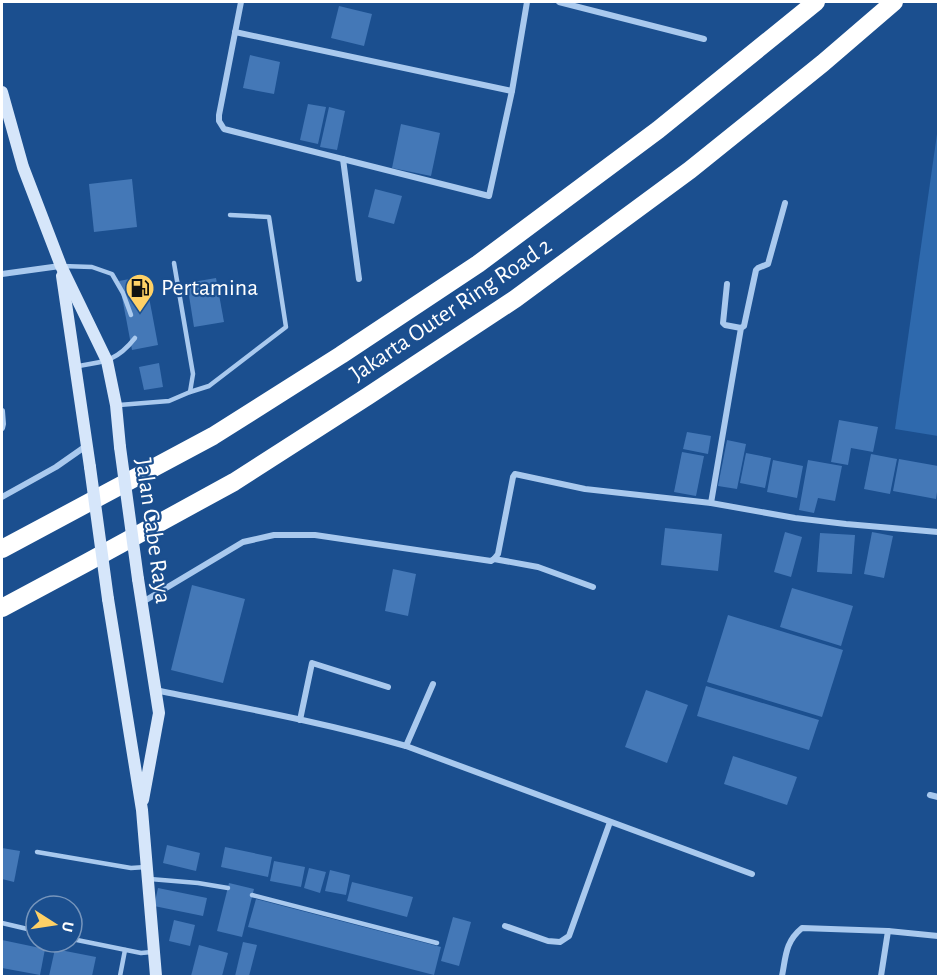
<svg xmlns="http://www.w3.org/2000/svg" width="940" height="978" viewBox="0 0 940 978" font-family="'Alegreya Sans',sans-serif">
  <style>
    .green { fill: #2e69ad }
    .building { fill: #4478b7 }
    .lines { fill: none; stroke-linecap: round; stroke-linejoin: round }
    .lane { stroke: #a9c9ee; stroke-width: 4.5 }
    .street { stroke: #a9c9ee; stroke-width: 6 }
    .secondary { stroke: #d6e6fa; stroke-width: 12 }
    .highway { stroke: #fff; stroke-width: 18 }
    .secondary-bridge { stroke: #d6e6fa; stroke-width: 12 }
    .labels { text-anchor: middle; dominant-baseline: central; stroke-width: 4.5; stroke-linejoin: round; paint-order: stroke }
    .poi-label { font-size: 24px; fill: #fff; stroke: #1b4f8f; text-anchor: start }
    .street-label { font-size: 24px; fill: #fff; stroke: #1b4f8f }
  </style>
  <rect width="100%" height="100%" fill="#1b4f8f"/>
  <!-- green -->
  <path class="green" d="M938,127V436L895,429Z"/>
  <!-- building -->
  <g class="building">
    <path d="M339,6L372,14L364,46L331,38Z"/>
    <path d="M250,55L280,62L274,94L243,88Z"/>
    <path d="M308,104L326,107L318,144L300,140Z"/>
    <path d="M329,107L345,111L337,150L320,147Z"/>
    <path d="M401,124L440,133L431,176L392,168Z"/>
    <path d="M132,179L137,227L94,232L89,184Z"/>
    <path d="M375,189L402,196L394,224L368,217Z"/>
    <path d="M145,276L158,345L132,350L119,281Z"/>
    <path d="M216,278L224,322L194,327L187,283Z"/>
    <path d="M159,363L163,387L144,390L139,367Z"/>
    <path d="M839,420L878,427L873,452L851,448L848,465L831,462Z"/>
    <path d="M687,432L711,436L708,454L683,449Z"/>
    <path d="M727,440L746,444L737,489L718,486Z"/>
    <path d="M682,452L704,456L696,496L674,492Z"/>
    <path d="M746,453L771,458L765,488L740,483Z"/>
    <path d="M871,454L897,459L890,494L864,489Z"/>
    <path d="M899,459L938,466V485L936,499L893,491Z"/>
    <path d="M773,460L803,466L797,498L767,492Z"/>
    <path d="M808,460L842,466L835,501L818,498L814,513L799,510Z"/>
    <path d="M665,528L722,534L718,571L661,565Z"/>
    <path d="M785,532L802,537L791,577L774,572Z"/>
    <path d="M872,532L893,536L884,578L864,574Z"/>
    <path d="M820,533L855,535L852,574L817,572Z"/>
    <path d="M393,569L416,574L408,616L385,611Z"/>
    <path d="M192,585L245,599L223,683L171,670Z"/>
    <path d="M792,588L853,606L841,646L780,627Z"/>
    <path d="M728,615L843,650L822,717L707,682Z"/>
    <path d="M706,686L819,720L809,750L697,716Z"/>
    <path d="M646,690L688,705L667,763L625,747Z"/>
    <path d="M733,756L797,777L787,805L724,784Z"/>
    <path d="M167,845L200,853L196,871L163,863Z"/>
    <path d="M225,847L272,857L268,877L221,867Z"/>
    <path d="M2,848L20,851L14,882L2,879Z"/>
    <path d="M274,861L305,867L301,887L270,881Z"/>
    <path d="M309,868L326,872L320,893L304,888Z"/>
    <path d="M330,870L350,875L346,895L325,891Z"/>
    <path d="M352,882L413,897L407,917L347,901Z"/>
    <path d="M229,883L254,889L242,937L217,931Z"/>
    <path d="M158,888L207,898L203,916L154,906Z"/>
    <path d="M256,899L441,947L434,975L248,927Z"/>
    <path d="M453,917L471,922L459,966L441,961Z"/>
    <path d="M174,920L195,925L190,946L169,941Z"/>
    <path d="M2,940L45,949L40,975L2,968Z"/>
    <path d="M243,942L257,945L249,976H235Z"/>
    <path d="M199,945L228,953L222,976H191Z"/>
    <path d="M55,949L96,957L92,976H49Z"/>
  </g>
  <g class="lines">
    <!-- lane -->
    <g class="lane">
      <path d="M62,266L92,267L112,274L123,293L131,315"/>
      <path d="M78,366C104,362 117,361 135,338"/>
      <path d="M190,392L209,386L286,327L269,217L230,215"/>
      <path d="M119,405L169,401L190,392L193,374L174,263"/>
      <path d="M37,852L131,868L146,867"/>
      <path d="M150,879L198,883L228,888"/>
      <path d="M252,895L437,943"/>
      <path d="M2,923L36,931"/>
      <path d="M72,939L141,953L152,952"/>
      <path d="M120,976L125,950"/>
    </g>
    <!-- street -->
    <g class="street">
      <path d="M241,2L219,115V121L224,129L489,196L512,91L527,2"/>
      <path d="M559,2L704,39"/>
      <path d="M235,32L512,91"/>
      <path d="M343,159L359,279"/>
      <path d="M2,274L60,266"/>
      <path d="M727,284L723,323L725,325L741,328"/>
      <path d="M2,411L3,424L2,428"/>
      <path d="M2,497L56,467L86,446"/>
      <path d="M711,503L795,518L846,524L938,532"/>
      <path d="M494,559L498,554L513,477L515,474L585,489L711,503L741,328L744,326L756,270L758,268L768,264L785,203"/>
      <path d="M141,603L243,542L274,535H315L491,561L494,559L538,567L593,587"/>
      <path d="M155,690C239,707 323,722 406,746L752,874"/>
      <path d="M300,720L312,663L388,687"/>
      <path d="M406,746L433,684"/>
      <path d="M930,795L938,797"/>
      <path d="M505,926L548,941L560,942L569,936L610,822"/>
      <path d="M782,976C786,956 785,942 802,928L888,931L938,936"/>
      <path d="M881,976L888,931"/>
    </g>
    <!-- secondary -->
    <g class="secondary">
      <path d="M2,92L23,167L61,266L107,361L116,405L120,447"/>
      <path d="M62,276L90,467"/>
      <path d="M138,579L159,713L143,800"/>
      <path d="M108,599L142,810L156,976"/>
    </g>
    <!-- highway -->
    <g class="highway">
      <path d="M2,549L213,436L341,355L478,264L658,130L816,2"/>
      <path d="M2,608L86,563L234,482L368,396L515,299L690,170L823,63L894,2"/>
    </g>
    <!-- secondary-bridge -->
    <g class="secondary-bridge">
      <path d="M120,447L138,579"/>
      <path d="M90,467L108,599"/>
    </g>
  </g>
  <!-- icons -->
  <defs>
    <g id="fuel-pin" transform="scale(1.5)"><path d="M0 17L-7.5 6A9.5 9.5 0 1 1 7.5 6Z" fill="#ffd166" stroke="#1b4f8f"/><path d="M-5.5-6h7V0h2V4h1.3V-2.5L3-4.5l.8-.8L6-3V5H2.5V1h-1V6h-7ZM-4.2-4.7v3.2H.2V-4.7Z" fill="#111"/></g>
  </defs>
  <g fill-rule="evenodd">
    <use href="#fuel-pin" x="140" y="288"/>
  </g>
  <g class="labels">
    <!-- poi labels -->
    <g class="poi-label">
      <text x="161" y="288">Pertamina</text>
    </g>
    <!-- street labels -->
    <g class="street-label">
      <text transform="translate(451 310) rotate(-34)">Jakarta Outer Ring Road 2</text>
      <text transform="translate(153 531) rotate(82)">Jalan Cabe Raya</text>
    </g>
  </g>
  <!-- border -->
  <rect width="940" height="978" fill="none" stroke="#ffffff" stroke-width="6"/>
  <!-- north arrow -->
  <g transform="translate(54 924) rotate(102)"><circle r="28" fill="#1b4f8f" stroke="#7695bc" stroke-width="1.5"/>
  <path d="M0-4.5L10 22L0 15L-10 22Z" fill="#ffd166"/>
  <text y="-9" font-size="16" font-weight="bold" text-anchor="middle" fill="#ffffff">U</text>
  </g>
</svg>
